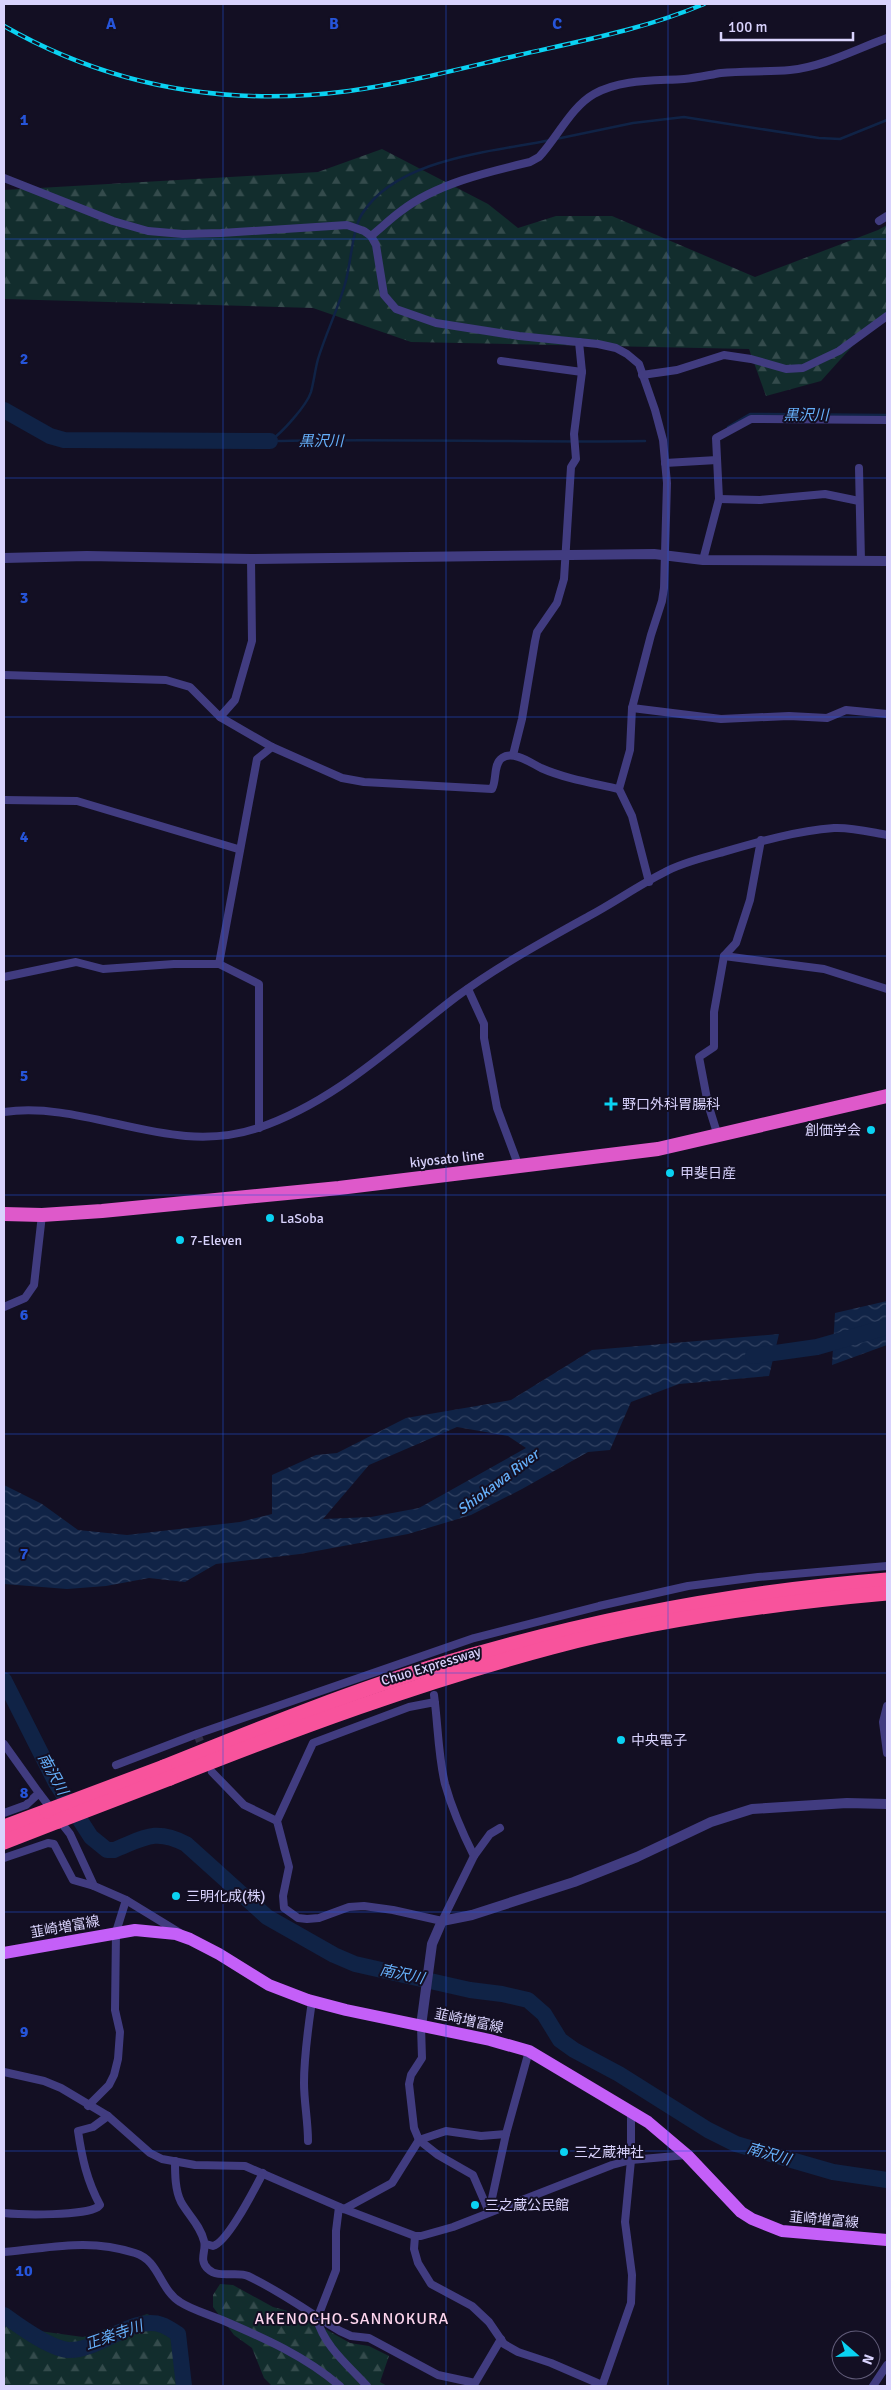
<svg xmlns="http://www.w3.org/2000/svg" width="891" height="2390" viewBox="0 0 891 2390" font-family="Signika,'Noto Sans JP',sans-serif">
  <style>
    .forest { fill: url(#forest-firs) }
    .water { fill: url(#water-waves); fill-rule: evenodd }
    .lines { fill: none; stroke-linecap: round; stroke-linejoin: round }
    .stream { stroke: #102346; stroke-width: 2.5 }
    .river { stroke: #102346; stroke-width: 16 }
    .minor-tunnel { stroke: #312c44; stroke-width: 8; stroke-dasharray: 8 4; stroke-linecap: butt }
    .minor { stroke: #413c80; stroke-width: 8 }
    .tertiary { stroke: #413c80; stroke-width: 10 }
    .primary { stroke: #c45ff8; stroke-width: 12 }
    .trunk { stroke: #de59ca; stroke-width: 14 }
    .motorway { stroke: #f8539c; stroke-width: 15 }
    .rail-casing { stroke: #0ad2f2; stroke-width: 4.5 }
    .rail { stroke: #130f23; stroke-width: 2.5; stroke-dasharray: 8; stroke-linecap: butt }
    .motorway-bridge { stroke: #f8539c; stroke-width: 15 }
    .grid { fill: none; stroke: #2655da; stroke-width: 1; stroke-opacity: 0.55 }
    .poi-dot { fill: #0ad2f2; stroke: #130f23; stroke-width: 2 }
    .labels { text-anchor: middle; dominant-baseline: central; stroke-width: 4; stroke-linejoin: round; paint-order: stroke }
    .poi-label { font-size: 14px; fill: #d9d3fd; stroke: #130f23; text-anchor: start }
    .street-label { font-size: 14px; fill: #d9d3fd; stroke: #130f23 }
    .water-label { font-size: 15px; font-style: italic; fill: #65aff9; stroke: #130f23 }
    .quarter-label { font-size: 16px; letter-spacing: 1px; fill: #fdd5ed; stroke: #130f23 }
    .grid-label { font-size: 16px; text-anchor: middle; font-weight: bold; fill: #2655da; stroke: #130f23; stroke-width: 4; stroke-linejoin: round; paint-order: stroke }
  </style>
  <defs>
    <pattern id="forest-firs" width="22" height="20" patternUnits="userSpaceOnUse" patternTransform="scale(1.25)"><rect width="22" height="20" fill="#122d2d"/><path d="M5 1l3.5 6h-7zM16 11l3.5 6h-7z" fill="#344b4c"/></pattern>
    <pattern id="water-waves" width="16" height="10" patternUnits="userSpaceOnUse" patternTransform="scale(1.25)"><rect width="16" height="10" fill="#102346"/><path d="M0 5q4-4 8 0t8 0" fill="none" stroke="#324262"/></pattern>
  </defs>
  <rect width="100%" height="100%" fill="#130f23"/>
  <!-- forest -->
  <g class="forest">
    <path d="M382,149L488,204L518,228L556,216H612L755,277L878,230L887,225V314L875,321L821,381L766,396L749,349L411,342L313,308L4,299V190L318,172Z"/>
    <path d="M220,2284L233,2285L273,2307L299,2314L350,2343L369,2346L389,2356L380,2382L387,2386H272L264,2378L252,2348L234,2335L213,2307V2295Z"/>
    <path d="M147,2314L176,2326L186,2337L187,2386H4V2323L10,2327L83,2337Z"/>
  </g>
  <!-- water -->
  <g class="water">
    <path d="M887,1301V1345L832,1365L835,1313Z"/>
    <path d="M779,1334L769,1376L679,1384L631,1402L610,1450L588,1452L522,1489L471,1515L408,1534L300,1554L216,1564L185,1582L149,1578L106,1586L67,1589L4,1584V1485L42,1504L78,1530L127,1535L240,1522L272,1514V1475L316,1455L337,1453L406,1418L511,1400L592,1350ZM457,1427L508,1436L526,1448L419,1508L371,1517L323,1519L369,1465Z"/>
  </g>
  <g class="lines">
    <!-- stream -->
    <g class="stream">
      <path d="M556,139L633,123L684,117L819,138L840,139L887,120"/>
      <path d="M728,427L750,414L887,415"/>
      <path d="M270,441C282,433 307,405 311,392C314,381 315,370 318,359C326,333 338,309 345,284C351,265 352,229 362,214C397,158 492,152 551,140"/>
      <path d="M272,441C396,438 520,443 645,441"/>
    </g>
    <!-- river -->
    <g class="river">
      <path d="M4,410L50,436L64,440L270,441"/>
      <path d="M753,1356L817,1347L887,1327"/>
      <path d="M4,1680L56,1783L91,1837L107,1850H114C144,1838 155,1828 186,1844L267,1917L334,1955L355,1964L470,1990L502,1994L528,2000L544,2014L560,2040L574,2050L619,2074L708,2130L736,2144L833,2172L887,2180"/>
      <path d="M4,2315C19,2326 49,2348 68,2350C98,2352 133,2314 162,2325C168,2327 173,2331 178,2334L184,2386"/>
    </g>
    <!-- minor-tunnel -->
    <path class="minor-tunnel" d="M197,1734L205,1753"/>
    <!-- minor -->
    <g class="minor">
      <path d="M4,178L113,221L148,231L183,234L221,233L347,225L364,231L371,236L376,245L384,295L396,309L436,323L519,336L598,344L616,348L627,354L639,364L655,410L663,440L667,483L664,588L662,601L651,635L632,708L630,750L619,789L632,816L649,882"/>
      <path d="M879,221L887,216"/>
      <path d="M371,236C381,228 390,219 401,211C436,184 487,172 530,162L539,157C557,138 571,107 594,94C621,79 654,81 684,79C696,78 709,75 721,73C744,71 767,72 790,70C823,67 856,49 887,38"/>
      <path d="M501,361L582,372"/>
      <path d="M642,375L677,370L724,355L751,359L786,369L803,368L839,351L887,316"/>
      <path d="M665,463L717,460"/>
      <path d="M859,468L861,561"/>
      <path d="M719,499L760,500L825,494L859,501"/>
      <path d="M703,560L719,499L716,438L751,419L887,420"/>
      <path d="M4,675L166,680L190,687L220,717L272,747L342,778L364,782L492,789C497,780 493,764 502,758C513,750 531,763 541,768C566,779 593,783 619,789"/>
      <path d="M632,708L721,719L789,716L827,718L846,710L887,714"/>
      <path d="M220,717L235,700L252,641L251,559"/>
      <path d="M513,755L522,719L535,641L537,632L557,603L564,579L571,467L576,459L574,434L582,372L579,342"/>
      <path d="M4,800L77,801L238,849"/>
      <path d="M724,956L824,969L887,989"/>
      <path d="M219,964L257,759L272,747"/>
      <path d="M4,977L76,962L103,969L174,964H219L259,984V1128"/>
      <path d="M468,989L484,1024V1038L497,1108L519,1167"/>
      <path d="M4,1112C89,1100 170,1158 258,1128C335,1102 393,1045 456,997C498,966 544,941 589,916C615,902 639,885 665,872C681,863 702,858 720,853C758,842 795,831 834,828C851,827 870,832 887,835"/>
      <path d="M718,1136L708,1104L699,1057L714,1047V1012L724,956L736,943L750,900L761,840"/>
      <path d="M4,1307L25,1298L34,1285L42,1215"/>
      <path d="M434,1695C438,1724 438,1755 445,1784C452,1809 462,1832 474,1856L442,1921L393,1910L364,1906L349,1907L319,1918L307,1919L298,1918L284,1908L283,1896L289,1867L277,1821L313,1743L409,1707L435,1702"/>
      <path d="M887,1706L883,1722L887,1753"/>
      <path d="M4,1744L39,1793"/>
      <path d="M116,1765L197,1734L474,1638L599,1606L688,1586L758,1577L887,1566"/>
      <path d="M212,1772L244,1805L277,1821"/>
      <path d="M4,1813L26,1805L39,1793L52,1810"/>
      <path d="M59,1820L70,1834L94,1886L126,1900L180,1933"/>
      <path d="M474,1856L490,1834L500,1828"/>
      <path d="M4,1858L48,1843L54,1844L73,1880L94,1886"/>
      <path d="M421,2026L422,2058L411,2075L409,2084L414,2128L419,2140L438,2155L473,2175L489,2212"/>
      <path d="M4,2072L44,2081L61,2088L108,2116L150,2153L162,2159L195,2165L245,2166L344,2209L415,2236H421L453,2227L612,2165L631,2160L687,2155"/>
      <path d="M88,2106L109,2085L114,2075L118,2059L120,2032L115,2010L116,1932L126,1900"/>
      <path d="M308,2141C308,2121 304,2102 304,2083C304,2055 308,2029 312,2001"/>
      <path d="M175,2161C175,2174 175,2190 181,2202C189,2216 200,2225 204,2241C207,2250 198,2260 208,2269C218,2279 237,2271 248,2276C280,2291 310,2313 340,2331L351,2336L369,2338L438,2375L475,2383L501,2339"/>
      <path d="M339,2207L336,2231V2270L317,2319C324,2346 349,2366 367,2386"/>
      <path d="M344,2209L392,2183L419,2140L446,2131L481,2136L506,2134L529,2051"/>
      <path d="M489,2212L506,2134"/>
      <path d="M4,2213C23,2215 83,2216 98,2207L100,2205C87,2181 82,2158 78,2131L93,2127L108,2116"/>
      <path d="M415,2236L414,2249L418,2263L431,2284L472,2306L489,2322L504,2344L518,2352L551,2363L602,2385"/>
      <path d="M206,2244L213,2246C228,2242 255,2188 263,2173"/>
      <path d="M4,2252C52,2248 87,2238 135,2253C159,2260 160,2290 180,2302C192,2310 208,2314 222,2320C264,2338 305,2356 340,2386"/>
      <path d="M602,2386L631,2303L632,2275L625,2222L631,2160V2113"/>
      <path d="M873,2386L887,2365"/>
    </g>
    <!-- tertiary -->
    <g class="tertiary">
      <path d="M4,558L87,556L251,559L654,554L703,560L887,561"/>
      <path d="M421,2026L432,1944L442,1921L472,1915L574,1882L637,1857L711,1822L752,1809L847,1803L887,1804"/>
    </g>
    <!-- primary -->
    <path class="primary" d="M4,1953L135,1930L176,1934L190,1939L219,1954L269,1985L308,2000L346,2010L490,2040L529,2051L648,2122L687,2155L741,2212L752,2219L782,2231L887,2240"/>
    <!-- trunk -->
    <path class="trunk" d="M4,1214L42,1215L102,1211L339,1188L658,1149L887,1096"/>
    <!-- motorway -->
    <g class="motorway">
      <path d="M164,1767C254,1731 344,1694 436,1666C583,1621 734,1592 887,1580"/>
      <path d="M170,1778C296,1728 420,1682 552,1647C661,1618 775,1603 887,1593"/>
      <path d="M4,1827L47,1811"/>
      <path d="M4,1842L58,1821"/>
    </g>
    <!-- rail casing -->
    <g class="rail-casing">
      <path id="rail" d="M4,26C111,87 227,107 349,91C407,83 463,68 519,55C581,41 645,29 704,4"/>
    </g>
    <!-- rail -->
    <use href="#rail" class="rail"/>
    <!-- motorway-bridge -->
    <g class="motorway-bridge">
      <path d="M47,1811L164,1767"/>
      <path d="M58,1821L170,1778"/>
    </g>
  </g>
  <!-- grid -->
  <path class="grid" d="M223,4V2386M446,4V2386M668,4V2386M4,239H887M4,478H887M4,717H887M4,956H887M4,1195H887M4,1434H887M4,1673H887M4,1912H887M4,2151H887"/>
  <!-- markers -->
  <g class="poi-dot">
    <path d="M608.5 1096.5h5v5h5v5h-5v5h-5v-5h-5v-5h5z"/>
    <circle cx="871" cy="1130" r="5"/>
    <circle cx="670" cy="1173" r="5"/>
    <circle cx="270" cy="1218" r="5"/>
    <circle cx="180" cy="1240" r="5"/>
    <circle cx="621" cy="1740" r="5"/>
    <circle cx="176" cy="1896" r="5"/>
    <circle cx="564" cy="2152" r="5"/>
    <circle cx="475" cy="2205" r="5"/>
  </g>
  <g class="labels">
    <!-- poi labels -->
    <g class="poi-label">
      <text x="622" y="1104">野口外科胃腸科</text>
      <text x="861" y="1130" text-anchor="end">創価学会</text>
      <text x="680" y="1173">甲斐日産</text>
      <text x="280" y="1218">LaSoba</text>
      <text x="190" y="1240">7-Eleven</text>
      <text x="631" y="1740">中央電子</text>
      <text x="186" y="1896">三明化成(株)</text>
      <text x="574" y="2152">三之蔵神社</text>
      <text x="485" y="2205">三之蔵公民館</text>
    </g>
    <!-- street labels -->
    <g class="street-label">
      <text transform="translate(447 1159) rotate(-6)">kiyosato line</text>
      <text transform="translate(431 1666) rotate(-17)">Chuo Expressway</text>
      <text transform="translate(65 1927) rotate(-10)">韮崎増富線</text>
      <text transform="translate(469 2021) rotate(12)">韮崎増富線</text>
      <text transform="translate(824 2220) rotate(5)">韮崎増富線</text>
    </g>
    <!-- water labels -->
    <g class="water-label">
      <text x="806" y="415">黒沢川</text>
      <text x="321" y="441">黒沢川</text>
      <text transform="translate(498 1482) rotate(-37)">Shiokawa River</text>
      <text transform="translate(53 1774) rotate(61)">南沢川</text>
      <text transform="translate(402 1974) rotate(12)">南沢川</text>
      <text transform="translate(769 2154) rotate(16)">南沢川</text>
      <text transform="translate(114 2335) rotate(-19)">正楽寺川</text>
    </g>
    <!-- quarter labels -->
    <g class="quarter-label">
      <text x="352" y="2319">AKENOCHO-SANNOKURA</text>
    </g>
  </g>
  <g class="grid-label">
    <text x="111" y="29">A</text>
    <text x="334" y="29">B</text>
    <text x="557" y="29">C</text>
    <text x="24" y="125">1</text>
    <text x="24" y="364">2</text>
    <text x="24" y="603">3</text>
    <text x="24" y="842">4</text>
    <text x="24" y="1081">5</text>
    <text x="24" y="1320">6</text>
    <text x="24" y="1559">7</text>
    <text x="24" y="1798">8</text>
    <text x="24" y="2037">9</text>
    <text x="24" y="2276">10</text>
  </g>
  <!-- border -->
  <rect width="891" height="2390" fill="none" stroke="#d9d3fd" stroke-width="10"/>
  <!-- north arrow -->
  <g transform="translate(856 2355) rotate(110)"><circle r="24" fill="#130f23" stroke="#625d7a"/>
  <path d="M0-4L9 19L0 12L-9 19Z" fill="#0ad2f2"/>
  <text y="-8" font-size="14" font-weight="bold" text-anchor="middle" fill="#d9d3fd">N</text>
  </g>
  <!-- scale -->
  <path d="M721 32v8h132v-8" fill="none" stroke="#d9d3fd" stroke-width="2.5"/>
  <text x="728" y="32" font-size="15" fill="#d9d3fd" stroke="#130f23" stroke-width="4" paint-order="stroke">100 m</text>
</svg>
